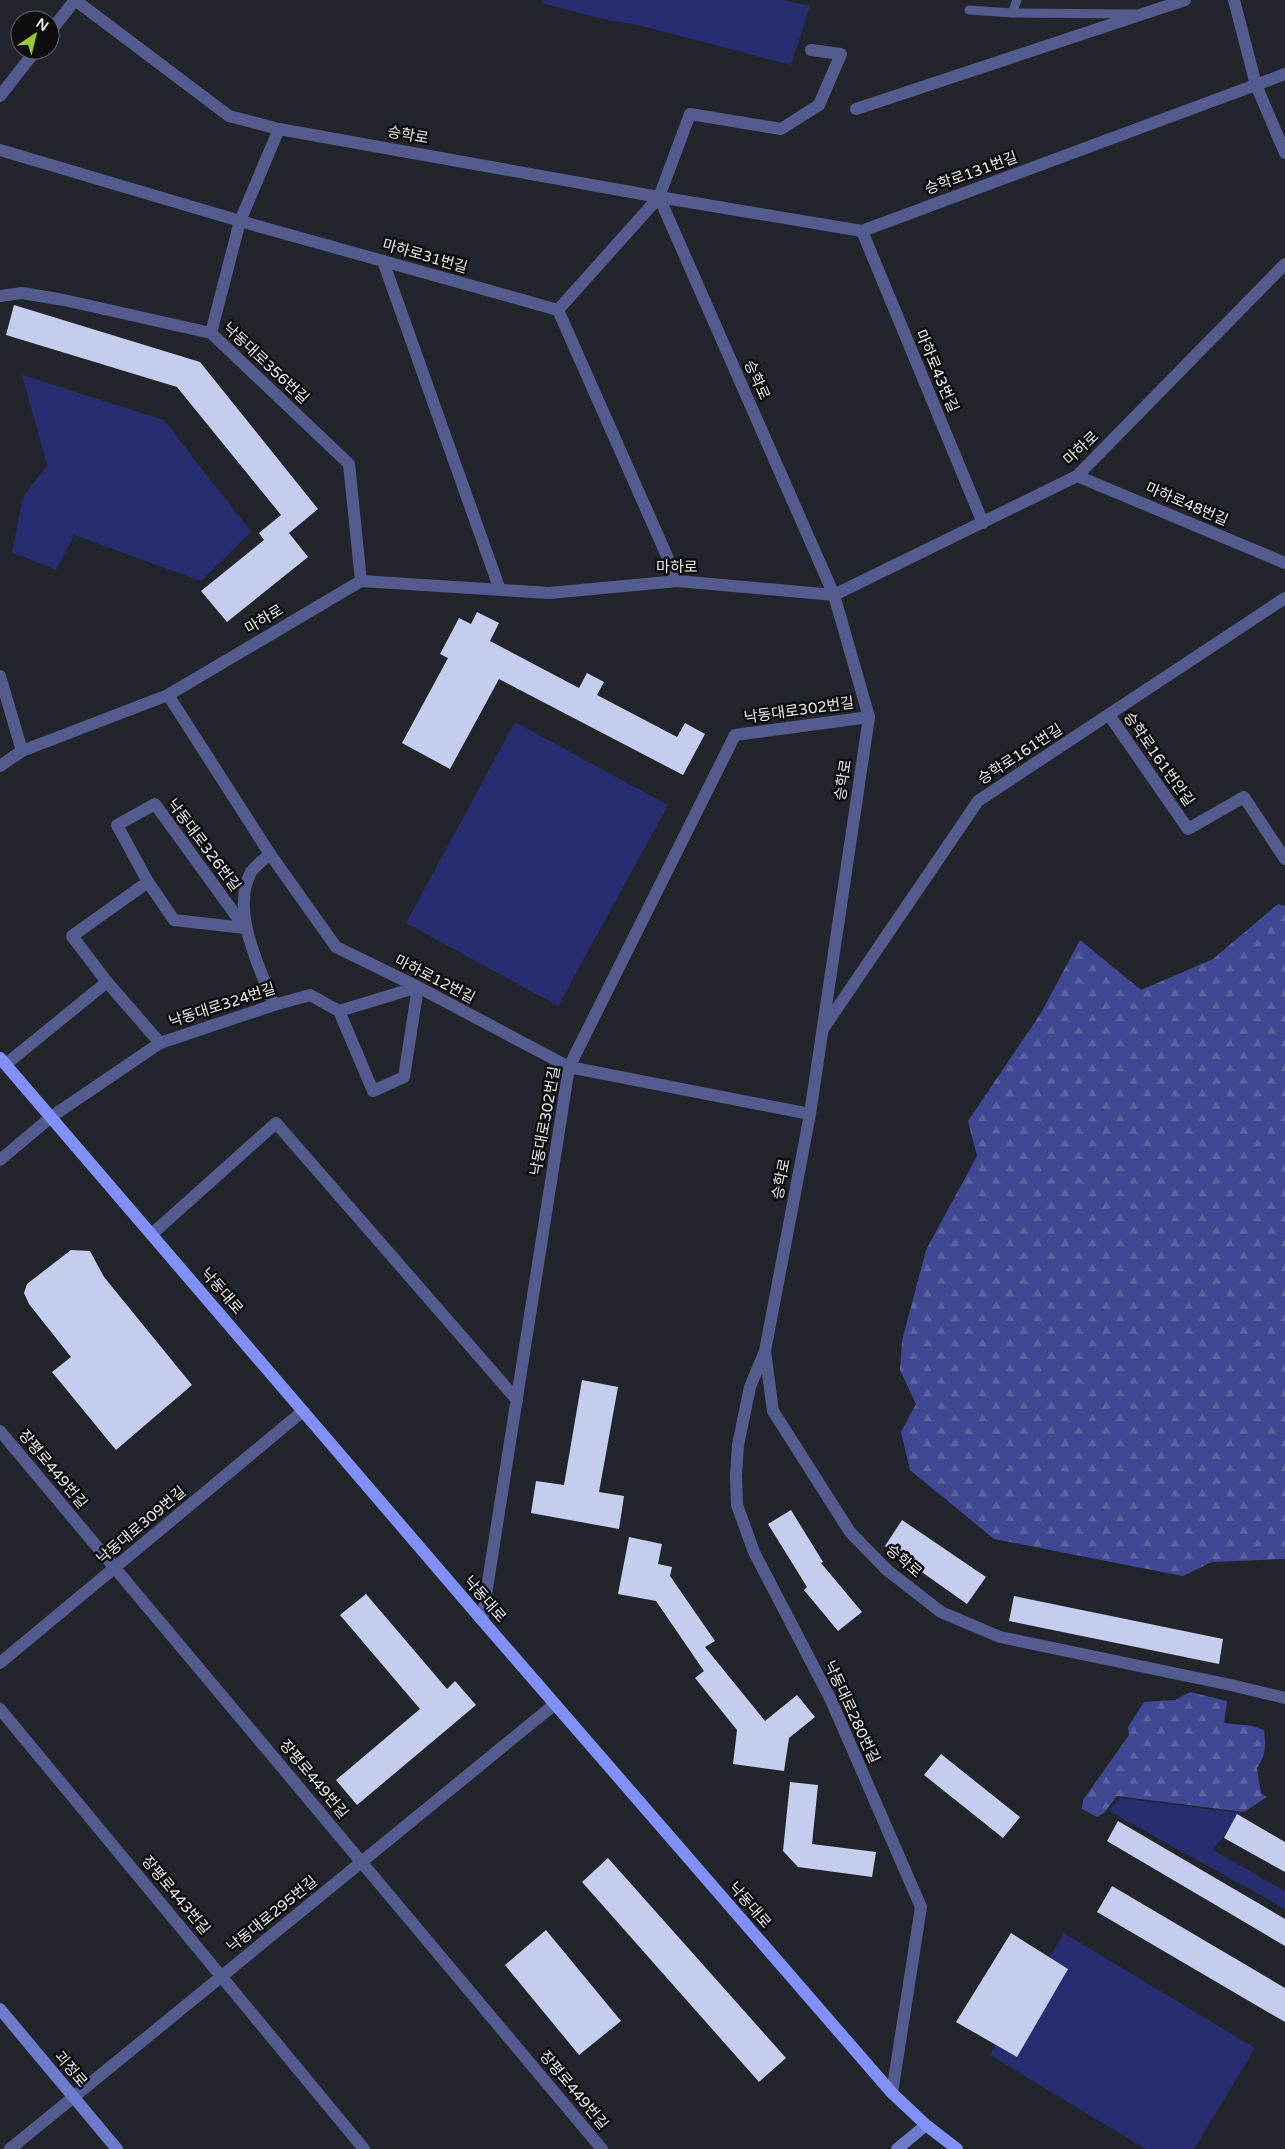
<svg xmlns="http://www.w3.org/2000/svg" width="1285" height="2149" viewBox="0 0 1285 2149" font-family="'Varela Round','Noto Sans KR',sans-serif">
  <style>
    .grass { fill: #282c71 }
    .forest { fill: url(#forest-firs) }
    .building { fill: #c5cdef }
    .lines { fill: none; stroke-linecap: round; stroke-linejoin: round }
    .service { stroke: #545c8f; stroke-width: 9 }
    .minor { stroke: #545c8f; stroke-width: 12 }
    .tertiary { stroke: #545c8f; stroke-width: 12 }
    .secondary { stroke: #6e7acb; stroke-width: 12 }
    .primary { stroke: #8290fa; stroke-width: 12 }
    .labels { text-anchor: middle; dominant-baseline: central; stroke-width: 5; stroke-linejoin: round; paint-order: stroke }
    .street-label { font-size: 15px; fill: #e7e8ec; stroke: #0e0e11 }
  </style>
  <defs>
    <pattern id="forest-firs" width="22" height="20" patternUnits="userSpaceOnUse" patternTransform="scale(1.25)"><rect width="22" height="20" fill="#404893"/><path d="M5 1l3.5 6h-7zM16 11l3.5 6h-7z" fill="#5c62a2"/></pattern>
  </defs>
  <rect width="100%" height="100%" fill="#23252c"/>
  <!-- grass -->
  <g class="grass">
    <path d="M542,0H783L810,6L791,65L638,25L598,18L542,3Z"/>
    <path d="M22,375L164,420L251,532L201,581L74,535L56,570L12,552L23,497L47,465Z"/>
    <path d="M515,722L668,805L558,1006L406,923Z"/>
    <path d="M1120,1798L1241,1813L1213,1850L1285,1891V1909L1109,1811Z"/>
    <path d="M1064,1933L1255,2048L1194,2149H1146L990,2055Z"/>
  </g>
  <!-- forest -->
  <g class="forest">
    <path d="M1278,904L1285,906V1559L1212,1562L1183,1576L994,1539L910,1470L901,1432L916,1404L900,1370L902,1341L926,1250L977,1156L968,1121L1041,1013L1080,940L1141,990L1213,959Z"/>
    <path d="M1190,1692L1227,1701L1224,1723L1252,1726L1264,1730C1266,1745 1266,1756 1257,1768L1261,1793L1267,1797L1244,1812L1117,1796L1104,1813L1097,1817L1082,1809L1083,1800L1129,1735L1128,1727L1144,1702L1175,1700Z"/>
  </g>
  <!-- building -->
  <g class="building">
    <path d="M14,305L200,362L318,509L289,533L308,557L227,622L201,591L264,540L259,533L281,515L177,387L6,335Z"/>
    <path d="M477,612L499,623L490,641L579,688L587,673L604,682L597,695L677,737L685,723L705,734L683,775L499,679L450,769L402,743L448,658L440,654L459,618L471,624Z"/>
    <path d="M71,1250L90,1251L104,1277L192,1385L116,1450L52,1372L71,1357L29,1304L24,1293L27,1284Z"/>
    <path d="M582,1380L618,1387L599,1492L624,1496L619,1529L531,1513L536,1481L564,1485Z"/>
    <path d="M791,1510L823,1562L821,1563L862,1612L838,1631L804,1590L807,1587L768,1524Z"/>
    <path d="M902,1520L986,1577L967,1604L885,1546Z"/>
    <path d="M629,1537L662,1544L658,1564L672,1567L670,1576L715,1641L705,1647L765,1721L797,1695L815,1717L789,1738L784,1771L733,1764L737,1730L695,1678L704,1671L656,1601L618,1594Z"/>
    <path d="M366,1594L447,1689L455,1681L476,1705L357,1805L336,1780L420,1709L340,1615Z"/>
    <path d="M1014,1596L1223,1639L1219,1664L1009,1621Z"/>
    <path d="M941,1754L1020,1817L1003,1838L924,1775Z"/>
    <path d="M790,1782L818,1785L812,1844L876,1852L872,1877L798,1867L783,1851Z"/>
    <path d="M1237,1814L1285,1842V1872L1224,1838Z"/>
    <path d="M1118,1821L1285,1919V1946L1107,1841Z"/>
    <path d="M608,1858L786,2058L759,2082L582,1882Z"/>
    <path d="M1112,1886L1285,1988V2022L1097,1912Z"/>
    <path d="M546,1930L621,2021L579,2055L505,1965Z"/>
    <path d="M1011,1933L1068,1969L1017,2057L956,2022Z"/>
  </g>
  <g class="lines">
    <!-- service -->
    <g class="service">
      <path d="M969,10L1012,13L1135,14"/>
      <path d="M1012,13L1017,0"/>
    </g>
    <!-- minor -->
    <g class="minor">
      <path d="M1234,0L1256,85L1285,153"/>
      <path d="M50,32L75,0"/>
      <path d="M0,96L36,50"/>
      <path d="M856,109L1185,0"/>
      <path d="M0,150L240,221L558,310L678,581"/>
      <path d="M659,197L862,231L1285,74"/>
      <path d="M862,231L983,523"/>
      <path d="M383,261L500,590"/>
      <path d="M0,296L22,293L64,300L211,333L349,464L361,581"/>
      <path d="M558,310L659,197L690,114L781,129L819,105L841,54L811,50"/>
      <path d="M211,333L240,221L279,129"/>
      <path d="M1077,476L1285,563"/>
      <path d="M834,595L1077,476L1285,264"/>
      <path d="M0,676L22,751"/>
      <path d="M168,695L270,854L336,947L418,987L569,1067L810,1114"/>
      <path d="M1109,715L1188,829L1244,797L1285,859"/>
      <path d="M155,804L245,928L174,920L148,882L117,825Z"/>
      <path d="M270,854C264,859 255,866 251,872C230,912 260,967 274,1005"/>
      <path d="M148,882L72,936L107,982L160,1043"/>
      <path d="M823,1029L978,801L1285,598"/>
      <path d="M6,1064L107,982"/>
      <path d="M0,1160L51,1117L160,1043L274,1005L310,995L339,1011L418,987L404,1077L373,1091L339,1011"/>
      <path d="M152,1234L276,1123L517,1400"/>
      <path d="M765,1351L750,1387L738,1445L736,1475L737,1505L754,1552L831,1700L921,1907L892,2093"/>
      <path d="M0,1431L602,2149"/>
      <path d="M482,1620L569,1067L735,735L869,717"/>
      <path d="M0,1663L303,1411"/>
      <path d="M0,1709L364,2149"/>
      <path d="M10,2149L555,1704"/>
    </g>
    <!-- tertiary -->
    <g class="tertiary">
      <path d="M75,0L229,116L279,129L659,197L834,595L869,717L810,1114L765,1351L773,1411L850,1532L887,1570L941,1612L1000,1637L1231,1685L1285,1698"/>
      <path d="M0,766L22,751L168,695L361,581L549,593L678,581L834,595"/>
    </g>
    <!-- secondary -->
    <g class="secondary">
      <path d="M0,2009L117,2149"/>
      <path d="M897,2149L926,2125"/>
    </g>
    <!-- primary -->
    <path class="primary" d="M0,1058L482,1620L892,2093L926,2125L957,2149"/>
  </g>
  <g class="labels">
    <!-- street labels -->
    <g class="street-label">
      <text transform="translate(408 135) rotate(10)">승학로</text>
      <text transform="translate(971 173) rotate(-20)">승학로131번길</text>
      <text transform="translate(425 256) rotate(16)">마하로31번길</text>
      <text transform="translate(266 363) rotate(43)">낙동대로356번길</text>
      <text transform="translate(937 371) rotate(67)">마하로43번길</text>
      <text transform="translate(757 380) rotate(66)">승학로</text>
      <text transform="translate(1081 448) rotate(-43)">마하로</text>
      <text transform="translate(1187 504) rotate(23)">마하로48번길</text>
      <text x="677" y="567">마하로</text>
      <text transform="translate(264 619) rotate(-31)">마하로</text>
      <text transform="translate(799 710) rotate(-8)">낙동대로302번길</text>
      <text transform="translate(1020 754) rotate(-33)">승학로161번길</text>
      <text transform="translate(1159 759) rotate(55)">승학로161번안길</text>
      <text transform="translate(843 780) rotate(-81)">승학로</text>
      <text transform="translate(204 845) rotate(53)">낙동대로326번길</text>
      <text transform="translate(435 979) rotate(27)">마하로12번길</text>
      <text transform="translate(222 1005) rotate(-18)">낙동대로324번길</text>
      <text transform="translate(545 1121) rotate(-80)">낙동대로302번길</text>
      <text transform="translate(781 1179) rotate(-79)">승학로</text>
      <text transform="translate(222 1291) rotate(49)">낙동대로</text>
      <text transform="translate(53 1469) rotate(50)">장평로449번길</text>
      <text transform="translate(141 1525) rotate(-40)">낙동대로309번길</text>
      <text transform="translate(904 1561) rotate(41)">승학로</text>
      <text transform="translate(485 1599) rotate(49)">낙동대로</text>
      <text transform="translate(852 1712) rotate(65)">낙동대로280번길</text>
      <text transform="translate(314 1779) rotate(50)">장평로449번길</text>
      <text transform="translate(176 1895) rotate(50)">장평로443번길</text>
      <text transform="translate(750 1905) rotate(49)">낙동대로</text>
      <text transform="translate(272 1914) rotate(-39)">낙동대로295번길</text>
      <text transform="translate(71 2069) rotate(50)">괴정로</text>
      <text transform="translate(574 2090) rotate(50)">장평로449번길</text>
    </g>
  </g>
  <!-- north arrow -->
  <g transform="translate(35 35) rotate(35)"><circle r="24" fill="#0e0e11" stroke="#656569"/>
  <path d="M0-4L9 19L0 12L-9 19Z" fill="#9bcb32"/>
  <text y="-8" font-size="14" font-weight="bold" text-anchor="middle" fill="#e7e8ec">N</text>
  </g>
</svg>
